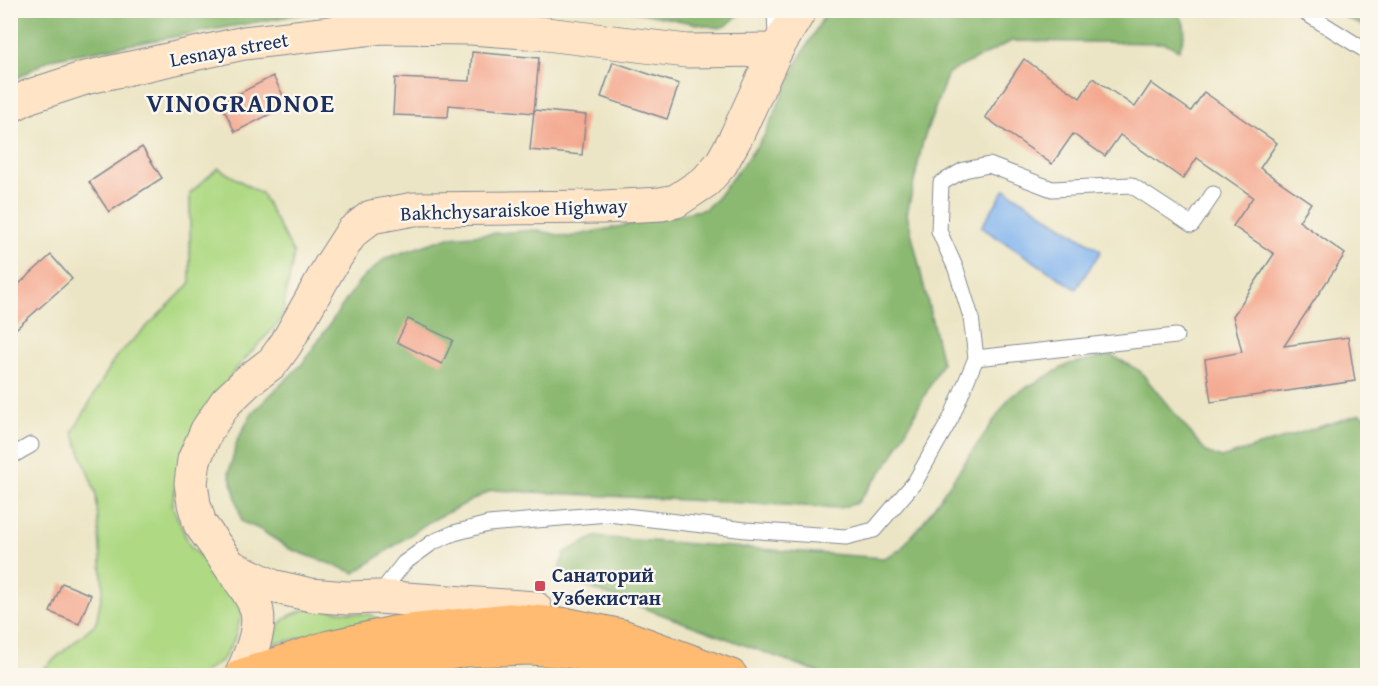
<svg xmlns="http://www.w3.org/2000/svg" width="1378" height="686" viewBox="0 0 1378 686" font-family="'Gentium Book Plus',serif">
  <style>
    .green { fill: #afd983; stroke: #658470; stroke-width: 1.5 }
    .forest { fill: #8bb971; stroke: #537468; stroke-width: 1.5 }
    .water { fill: #83b5ef; stroke: #4f72a6; stroke-width: 1.5 }
    .building { fill: #f4a88f }
    .lines { fill: none; stroke-linecap: round; stroke-linejoin: round }
    .lane-casing { stroke: #848a92; stroke-width: 17 }
    .secondary-casing { stroke: #848a92; stroke-width: 35 }
    .highway-casing { stroke: #848a92; stroke-width: 35 }
    .lane { stroke: #fff; stroke-width: 15 }
    .secondary { stroke: #ffe4c6; stroke-width: 33 }
    .highway { stroke: #febb71; stroke-width: 33 }
    .poi-dot { fill: #d1495b; stroke: #fbf7ec; stroke-width: 2 }
    .labels { text-anchor: middle; dominant-baseline: central; stroke-width: 5; stroke-linejoin: round; paint-order: stroke }
    .street-label { font-size: 20px; fill: #1b2f5e; stroke: #fbf7ec }
    .poi-label { font-size: 20px; font-weight: bold; fill: #1b2f5e; stroke: #fbf7ec; text-anchor: start }
    .district-label { font-size: 26px; font-weight: bold; letter-spacing: 1.5px; fill: #1b2f5e; stroke: #fbf7ec }
  </style>
  <rect width="100%" height="100%" fill="#fbf7ec"/>
  <filter id="ink" filterUnits="userSpaceOnUse"><feTurbulence type="fractalNoise" baseFrequency=".0167" numOctaves="2"/><feDisplacementMap in="SourceGraphic" scale="12" xChannelSelector="R" yChannelSelector="G"/><feConvolveMatrix kernelMatrix="1 2 1 2 8 2 1 2 1" color-interpolation-filters="sRGB"/></filter>
  <filter id="wash" filterUnits="userSpaceOnUse"><feTurbulence type="fractalNoise" baseFrequency=".008" numOctaves="4" result="noise"/><feDisplacementMap in="SourceGraphic" scale="24" xChannelSelector="R" yChannelSelector="G"/><feGaussianBlur stdDeviation="1.35" result="paint"/><feColorMatrix in="noise" values="0 0 0 0 0 0 0 0 0 0 0 0 0 0 0 0 0 1.4 0 .05"/><feComposite in="paint" operator="in"/></filter>
  <g filter="url(#wash)">
    <rect width="100%" height="100%" fill="#ece5c5"/>
    <!-- green -->
    <g class="green">
      <path d="M218,168L262,194L294,254L281,320L234,371L184,448L172,505L190,546L224,580L242,613L234,640L223,659L200,675L35,676L96,623L103,588L96,494L73,432L115,358L190,284V193Z"/>
      <path d="M313,608L372,615L378,619L274,644C275,619 291,613 313,608Z"/>
    </g>
    <!-- forest -->
    <g class="forest">
      <path d="M1176,10C1188,25 1186,34 1179,50L1165,43L1012,41L948,73L923,141L907,214L942,363L891,459L857,503L840,508L492,490L429,522L355,573L290,549L259,529L242,522L229,472L237,441L252,413L303,363L360,280L386,258L449,237L535,230L568,237L705,209L717,198L763,138L799,59L827,11Z"/>
      <path d="M10,11L11,10L318,11L50,59L11,82Z"/>
      <path d="M630,11L743,10V11L727,25L719,28Z"/>
      <path d="M1332,11H1367V28Z"/>
      <path d="M1111,355L1140,371L1206,452L1221,458L1360,414L1367,418V675H826L587,587L559,568L565,552L595,537L884,558L900,550L924,521L1011,396L1069,364Z"/>
    </g>
    <!-- water -->
    <path class="water" d="M1005,189L1101,251L1076,289L981,227Z"/>
    <g id="blocks">
      <!-- building -->
      <g class="building">
        <path d="M472,52L539,58L534,113L449,105L448,117L393,115L395,78L470,81Z"/>
        <path d="M1024,59L1080,98L1093,78L1135,107L1151,83L1191,111L1204,92L1277,143L1260,168L1311,203L1299,221L1345,254L1284,346L1348,337L1355,381L1211,402L1205,359L1242,352L1233,316L1274,254L1233,226L1253,197L1197,158L1183,179L1120,135L1105,156L1073,134L1052,164L985,117Z"/>
        <path d="M613,62L679,84L667,119L601,97Z"/>
        <path d="M273,76L288,105L235,132L221,103Z"/>
        <path d="M534,110L586,115L582,155L530,150Z"/>
        <path d="M142,147L162,178L109,212L89,182Z"/>
        <path d="M51,255L72,279L10,334V292Z"/>
        <path d="M408,319L453,340L442,364L397,342Z"/>
        <path d="M62,583L91,595L79,624L50,612Z"/>
      </g>
    </g>
  </g>
  <g filter="url(#ink)">
    <use href="#blocks" fill-opacity="0" stroke="#848a92" stroke-width="1.5"/>
    <g class="lines">
      <!-- lane casing -->
      <g class="lane-casing">
        <g id="lane">
          <path d="M775,10L776,38"/>
          <path d="M1301,10L1368,52"/>
          <path d="M976,358L1176,336"/>
          <path d="M10,457L31,445"/>
          <path d="M378,596L404,563L433,542L454,533L488,524L608,514L746,530L846,537L874,530L915,482L951,418L976,358L971,317L956,269L939,231L941,183L964,170L989,165L1052,189L1131,185L1192,225L1213,194"/>
        </g>
      </g>
      <!-- secondary casing -->
      <g class="secondary-casing">
        <g id="secondary">
          <path d="M10,106L30,96L85,78L244,43L382,27L471,28L538,33L687,51L776,50"/>
          <path d="M230,566C239,580 253,595 257,611C261,632 249,657 241,676"/>
          <path d="M535,608L378,597L347,598L311,595L272,586L230,566L200,524L194,504L191,483L194,460L207,430L226,402L248,381L273,362L286,344L330,266L352,232L371,217L414,209L603,207L661,204L676,201L706,181L721,164L736,137L776,50L800,10"/>
        </g>
      </g>
      <!-- highway casing -->
      <g class="highway-casing">
        <g id="highway">
          <path d="M241,676L329,647L393,633L509,620L569,625L622,636L731,676"/>
          <path d="M319,676L466,650L531,648L569,651L646,669L663,676"/>
        </g>
      </g>
      <!-- lane -->
      <use href="#lane" class="lane"/>
      <!-- secondary -->
      <use href="#secondary" class="secondary"/>
      <!-- highway -->
      <use href="#highway" class="highway"/>
    </g>
  </g>
  <!-- markers -->
  <rect class="poi-dot" x="534" y="580" width="12" height="12" rx="3"/>
  <g class="labels">
    <!-- street labels -->
    <g class="street-label">
      <text transform="translate(229 49) rotate(-10)">Lesnaya street</text>
      <text transform="translate(514 209) rotate(-2)">Bakhchysaraiskoe Highway</text>
    </g>
    <!-- poi labels -->
    <g class="poi-label">
      <text x="552" y="574">Санаторий<tspan x="552" dy="23">Узбекистан</tspan></text>
    </g>
    <!-- district labels -->
    <g class="district-label">
      <text x="241" y="102">VINOGRADNOE</text>
    </g>
  </g>
  <!-- margin -->
  <rect width="1378" height="686" fill="none" stroke="#fbf7ec" stroke-width="36"/>
</svg>
